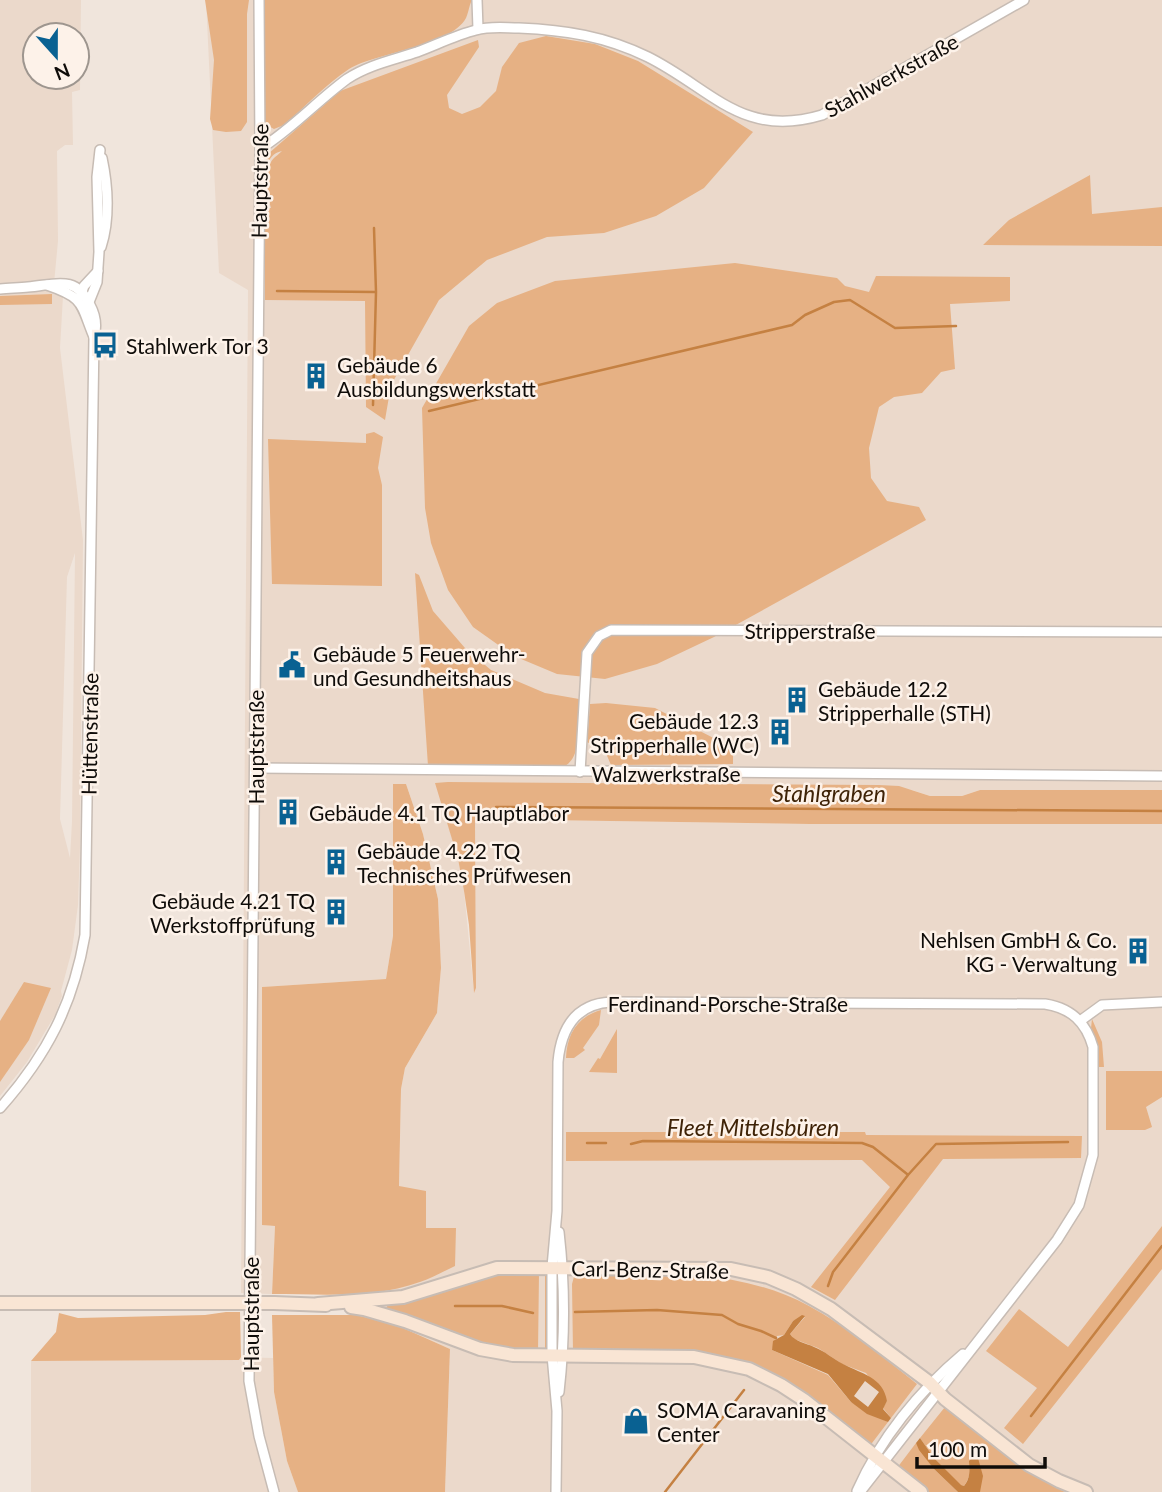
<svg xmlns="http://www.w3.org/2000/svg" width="1162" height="1492" viewBox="0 0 1162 1492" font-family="Lato,sans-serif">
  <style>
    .built { fill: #ebd9cb; fill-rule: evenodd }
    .green { fill: #e6b184 }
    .water { fill: #c58142; fill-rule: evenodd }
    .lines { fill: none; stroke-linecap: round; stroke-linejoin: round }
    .stream { stroke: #c58142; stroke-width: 2.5 }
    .street-casing { stroke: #c7bcb4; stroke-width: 12 }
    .secondary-casing { stroke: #c7bcb4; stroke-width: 16 }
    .street { stroke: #fff; stroke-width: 9 }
    .secondary { stroke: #f9e5d4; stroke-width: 12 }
    .secondary-bridge-casing { stroke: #c7bcb4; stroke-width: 16; stroke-linecap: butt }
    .secondary-bridge { stroke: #f9e5d4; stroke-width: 12 }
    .labels { text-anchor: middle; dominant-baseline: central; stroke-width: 5; stroke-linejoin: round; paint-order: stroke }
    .street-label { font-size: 21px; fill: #0f0c09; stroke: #fdf2e9 }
    .poi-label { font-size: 21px; fill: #0f0c09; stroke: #fdf2e9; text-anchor: start }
    .water-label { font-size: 23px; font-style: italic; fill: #3f2307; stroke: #fdf2e9 }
  </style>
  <rect width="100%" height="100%" fill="#f0e5dc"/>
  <!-- built -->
  <g class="built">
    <path d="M0,0H81L80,90L72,92L73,145H65L57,151L58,241L53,294L63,296L60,348L83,540L80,846L78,905L72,950L61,991L62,996L55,1015L27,1062L0,1096ZM35,35H77V77H35ZM75,553L72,822L70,858L60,819L67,577Z"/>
    <path d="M206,0H1162V790H980L962,796H930L912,790L879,785L436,783L458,859L464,891L474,992L476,988L475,819L810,824H1162V1492H445L450,1349L394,1324L379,1321L377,1292L420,1282L426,1228L399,1186L401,1089L405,1068L437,1013L441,967L438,899L423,834L406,784H393V936L386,979L262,987L263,1225L275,1226L272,1294L241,1293L248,290L219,273Z"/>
    <path d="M241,1357L273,1358L274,1392L287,1461L298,1492H31V1361L239,1360Z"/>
  </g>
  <!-- green -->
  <g class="green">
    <path d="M205,0H249L247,14V122L241,131L226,132L213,130L210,119L214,60Z"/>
    <path d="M262,0H471V2C469,7 468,14 466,18C450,47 377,52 349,69C325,85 305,107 284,125L274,129L265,124L263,119Z"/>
    <path d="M546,36L595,44L638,61L753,132L704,188L656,216L604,233L547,237L487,260L439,300L391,385L385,420L366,407L365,301L265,300V208H271C267,194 262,170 274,158C276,156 279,154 282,151C268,154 267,166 264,178V162L268,154L340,91L478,40L479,47L447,95L449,108L462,114L480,107L496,91L502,67L519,43Z"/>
    <path d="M1090,175L1092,214L1162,207V246L983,245L1009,220Z"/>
    <path d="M735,263L837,278L845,286L869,292L876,276L1010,277V301L950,304L955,369L941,372L922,393L894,397L879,407L869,448L871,478L887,501L919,507L926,520L714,637L657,664L605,679L557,674L514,656L473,627L448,590L431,543L425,508L422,408L469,326L497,303L555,281Z"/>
    <path d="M52,294V304L0,305V296Z"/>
    <path d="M374,432L383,437L378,468L382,485V586L272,584L268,439L366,443V434Z"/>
    <path d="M415,573L419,575L433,611L465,648L491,670L545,693L579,699C578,718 584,758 563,767L428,766Z"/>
    <path d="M606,703L655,708L733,748V764L611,765L605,751L587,742L590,704Z"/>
    <path d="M448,782L879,785L899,786L930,796H962L980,790H1162V824H810L475,819L476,988L474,993L469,925L464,891L458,859L435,783Z"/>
    <path d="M393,784H406L423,834L438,899L441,968L437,1013L405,1068L401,1089L399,1186L426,1191V1228H456L455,1266C444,1271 432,1278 420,1282C373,1299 321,1294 272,1294L275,1226L262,1225V987L386,979L393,936Z"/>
    <path d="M24,982L51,988L29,1040L0,1082V1021Z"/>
    <path d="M601,1010L599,1025L583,1048L585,1050L574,1058H566C567,1034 577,1017 601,1010Z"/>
    <path d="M1092,1019L1102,1042L1104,1067H1098L1096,1042L1091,1028Z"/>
    <path d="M617,1029V1073L589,1072L598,1058L600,1059Z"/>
    <path d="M1106,1071H1162V1097L1146,1107L1152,1127L1145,1130H1106Z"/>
    <path d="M566,1132H865L866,1135L1082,1136L1081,1158L943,1159L835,1300L811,1287L890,1187L862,1160L566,1161Z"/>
    <path d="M1162,1226V1269L1023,1444L1004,1428L1037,1388L986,1351L1019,1309L1068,1347Z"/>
    <path d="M545,1272L548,1275V1350L545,1352Z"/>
    <path d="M517,1273H539L538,1352L506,1351L387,1311L386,1308L388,1305L424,1298L488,1276Z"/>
    <path d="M575,1273C654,1273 737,1267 809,1306C848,1327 883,1357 917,1384L891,1418L883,1408L887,1401L866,1373L842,1364L818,1348L794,1339L790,1334L805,1317L793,1321L784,1335L777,1336L772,1350L828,1375L851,1402L888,1422L869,1447L745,1364L573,1352L572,1284Z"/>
    <path d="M226,1312H240L241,1357L239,1360L31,1361L56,1332L59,1313L78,1318L205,1315Z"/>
    <path d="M272,1315H356L394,1324L450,1349L445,1492H298L287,1461L274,1392Z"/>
    <path d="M945,1407C984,1438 1020,1470 1065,1492H980L970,1461C970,1470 970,1478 964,1486L960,1485L934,1458L920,1438Z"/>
    <path d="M916,1443L934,1469L958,1492H928L897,1468Z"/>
  </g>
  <!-- water -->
  <g class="water">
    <path d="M802,1315L805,1316L790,1334C795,1342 806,1343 814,1347C825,1351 833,1359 843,1364C862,1374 883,1377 887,1401L883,1409L891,1418L888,1422L867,1414L851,1402L828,1374L772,1350L773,1341L784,1335L793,1321ZM865,1381L879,1392L868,1407L854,1396Z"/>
    <path d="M920,1438L934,1458L961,1485L964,1486C970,1479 970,1470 969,1461L974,1456L978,1458L983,1476L980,1492H958L934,1469L919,1450L916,1443Z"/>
  </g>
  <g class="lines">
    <!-- stream -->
    <g class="stream">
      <path d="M277,291L375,292"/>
      <path d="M373,405L376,292L374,228"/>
      <path d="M429,411L792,325L805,315L834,302L850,300L895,328L956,326"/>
      <path d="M496,807L1162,811"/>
      <path d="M587,1143H606"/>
      <path d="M631,1144L643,1141L862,1143L873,1147L907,1174"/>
      <path d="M828,1286L833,1272L908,1175L936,1144L1068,1142"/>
      <path d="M455,1306H502L533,1313"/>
      <path d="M575,1312L657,1310L722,1315L738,1324L761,1331L776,1338"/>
      <path d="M1031,1416L1162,1246"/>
      <path d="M665,1492L744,1390"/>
    </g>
    <!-- street casing -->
    <g class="street-casing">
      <g id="street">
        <path d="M259,0L260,149L249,1381L259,1436L274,1492"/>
        <path d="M477,0L478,29"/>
        <path d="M260,149C292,129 317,101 347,79C368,65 393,60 417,52C436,45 456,35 476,30C490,26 505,28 519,28C565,30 605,36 648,57C712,89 742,139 822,115L1024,0"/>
        <path d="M101,247C110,220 108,186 102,158"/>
        <path d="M47,285C85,298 80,303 94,337"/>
        <path d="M0,289C9,288 19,288 28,287C54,285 76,274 90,305C96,316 97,326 94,337L85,935C73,1005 47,1055 0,1108"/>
        <path d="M80,297L84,286L98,271"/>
        <path d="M89,302L97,282L99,252L97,177L100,150"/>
        <path d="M255,768L1162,776"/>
        <path d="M580,772L587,653L599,636L611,630L1162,632"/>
        <path d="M1080,1021L1102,1005L1162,1002"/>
        <path d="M559,1392C565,1339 565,1285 559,1232"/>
        <path d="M857,1491C880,1439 919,1391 963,1354"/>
        <path d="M556,1492L557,1411L552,1355V1267L557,1211L558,1062C561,1029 575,1004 611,1002L1045,1004C1071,1008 1086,1022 1093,1047V1155L1079,1205L1057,1240L860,1492"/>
      </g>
    </g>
    <!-- secondary casing -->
    <g class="secondary-casing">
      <g id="secondary">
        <path d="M0,1303H235"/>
        <path d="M274,1303L326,1305"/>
        <path d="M318,1304L403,1297L497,1268L731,1269L768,1277L796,1289L831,1309L930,1383L945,1399L1029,1465L1059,1481L1086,1492"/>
        <path d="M351,1307L364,1309L405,1321L480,1349L513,1355L694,1357L749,1369L781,1385L804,1400L921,1492"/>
      </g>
    </g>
    <!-- street -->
    <use href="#street" class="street"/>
    <!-- secondary -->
    <use href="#secondary" class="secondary"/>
    <!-- secondary-bridge casing -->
    <g class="secondary-bridge-casing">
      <path id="secondary-bridge" d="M235,1303H274"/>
    </g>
    <!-- secondary-bridge -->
    <use href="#secondary-bridge" class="secondary-bridge"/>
  </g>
  <!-- icons -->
  <defs>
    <g id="bus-bare" transform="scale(2.1)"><path d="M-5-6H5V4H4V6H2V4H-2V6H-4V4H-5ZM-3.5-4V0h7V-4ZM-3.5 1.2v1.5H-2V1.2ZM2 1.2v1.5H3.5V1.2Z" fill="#096192" stroke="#fdf2e9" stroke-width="2.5" paint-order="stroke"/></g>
    <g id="building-bare" transform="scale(2.1)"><path d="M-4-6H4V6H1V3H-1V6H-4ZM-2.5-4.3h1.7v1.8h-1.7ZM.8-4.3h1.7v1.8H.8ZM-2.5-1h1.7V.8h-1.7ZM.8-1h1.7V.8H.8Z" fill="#096192" stroke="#fdf2e9" stroke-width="2.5" paint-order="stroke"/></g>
    <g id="civic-bare" transform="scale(2.1)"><path d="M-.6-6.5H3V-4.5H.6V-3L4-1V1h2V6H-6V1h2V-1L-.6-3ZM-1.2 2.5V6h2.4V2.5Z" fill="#096192" stroke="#fdf2e9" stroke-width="2.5" paint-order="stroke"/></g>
    <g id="shop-bare" transform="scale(2.1)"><path d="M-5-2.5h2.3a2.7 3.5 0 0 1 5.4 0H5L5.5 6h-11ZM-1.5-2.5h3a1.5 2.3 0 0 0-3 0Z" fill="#096192" stroke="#fdf2e9" stroke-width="2.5" paint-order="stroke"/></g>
  </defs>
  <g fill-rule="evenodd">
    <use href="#bus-bare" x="105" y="345"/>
    <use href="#building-bare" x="316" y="376"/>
    <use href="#civic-bare" x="292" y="665"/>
    <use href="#building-bare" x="797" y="700"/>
    <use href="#building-bare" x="780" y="732"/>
    <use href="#building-bare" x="288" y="812"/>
    <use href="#building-bare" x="336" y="862"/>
    <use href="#building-bare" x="336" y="912"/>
    <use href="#building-bare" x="1138" y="951"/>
    <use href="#shop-bare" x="636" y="1421"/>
  </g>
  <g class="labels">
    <!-- street labels -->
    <g class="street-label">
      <text transform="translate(891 75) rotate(-29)">Stahlwerkstraße</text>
      <text transform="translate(259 181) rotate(-89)">Hauptstraße</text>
      <text x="810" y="630">Stripperstraße</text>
      <text transform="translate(89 734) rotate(-89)">Hüttenstraße</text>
      <text transform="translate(255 747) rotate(-90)">Hauptstraße</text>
      <text x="666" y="773">Walzwerkstraße</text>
      <text x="728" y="1003">Ferdinand-Porsche-Straße</text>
      <text transform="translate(650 1269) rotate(1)">Carl-Benz-Straße</text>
      <text transform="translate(250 1314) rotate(-90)">Hauptstraße</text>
    </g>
    <!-- poi labels -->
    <g class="poi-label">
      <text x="126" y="345">Stahlwerk Tor 3</text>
      <text x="337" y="364">Gebäude 6<tspan x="337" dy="24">Ausbildungswerkstatt</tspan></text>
      <text x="313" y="653">Gebäude 5 Feuerwehr-<tspan x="313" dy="24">und Gesundheitshaus</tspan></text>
      <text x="818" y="688">Gebäude 12.2<tspan x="818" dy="24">Stripperhalle (STH)</tspan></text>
      <text x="759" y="720" text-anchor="end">Gebäude 12.3<tspan x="759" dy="24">Stripperhalle (WC)</tspan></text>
      <text x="309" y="812">Gebäude 4.1 TQ Hauptlabor</text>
      <text x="357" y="850">Gebäude 4.22 TQ<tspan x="357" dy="24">Technisches Prüfwesen</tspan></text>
      <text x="315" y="900" text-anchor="end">Gebäude 4.21 TQ<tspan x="315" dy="24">Werkstoffprüfung</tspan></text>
      <text x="1117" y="939" text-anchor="end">Nehlsen GmbH &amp; Co.<tspan x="1117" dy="24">KG - Verwaltung</tspan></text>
      <text x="657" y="1409">SOMA Caravaning<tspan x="657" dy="24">Center</tspan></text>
    </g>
    <!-- water labels -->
    <g class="water-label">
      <text x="829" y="793">Stahlgraben</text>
      <text x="753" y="1127">Fleet Mittelsbüren</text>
    </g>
  </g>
  <!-- north arrow -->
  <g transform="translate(56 56) rotate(159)"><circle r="33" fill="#fdf2e9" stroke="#9e968f" stroke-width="2"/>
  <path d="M0-5L12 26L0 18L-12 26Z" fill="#096192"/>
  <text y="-10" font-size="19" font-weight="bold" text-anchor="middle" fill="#0f0c09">N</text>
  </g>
  <!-- scale -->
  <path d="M917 1457v10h128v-10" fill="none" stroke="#0f0c09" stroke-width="3.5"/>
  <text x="928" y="1457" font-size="21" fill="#0f0c09" stroke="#fdf2e9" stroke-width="5" paint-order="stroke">100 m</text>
</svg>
